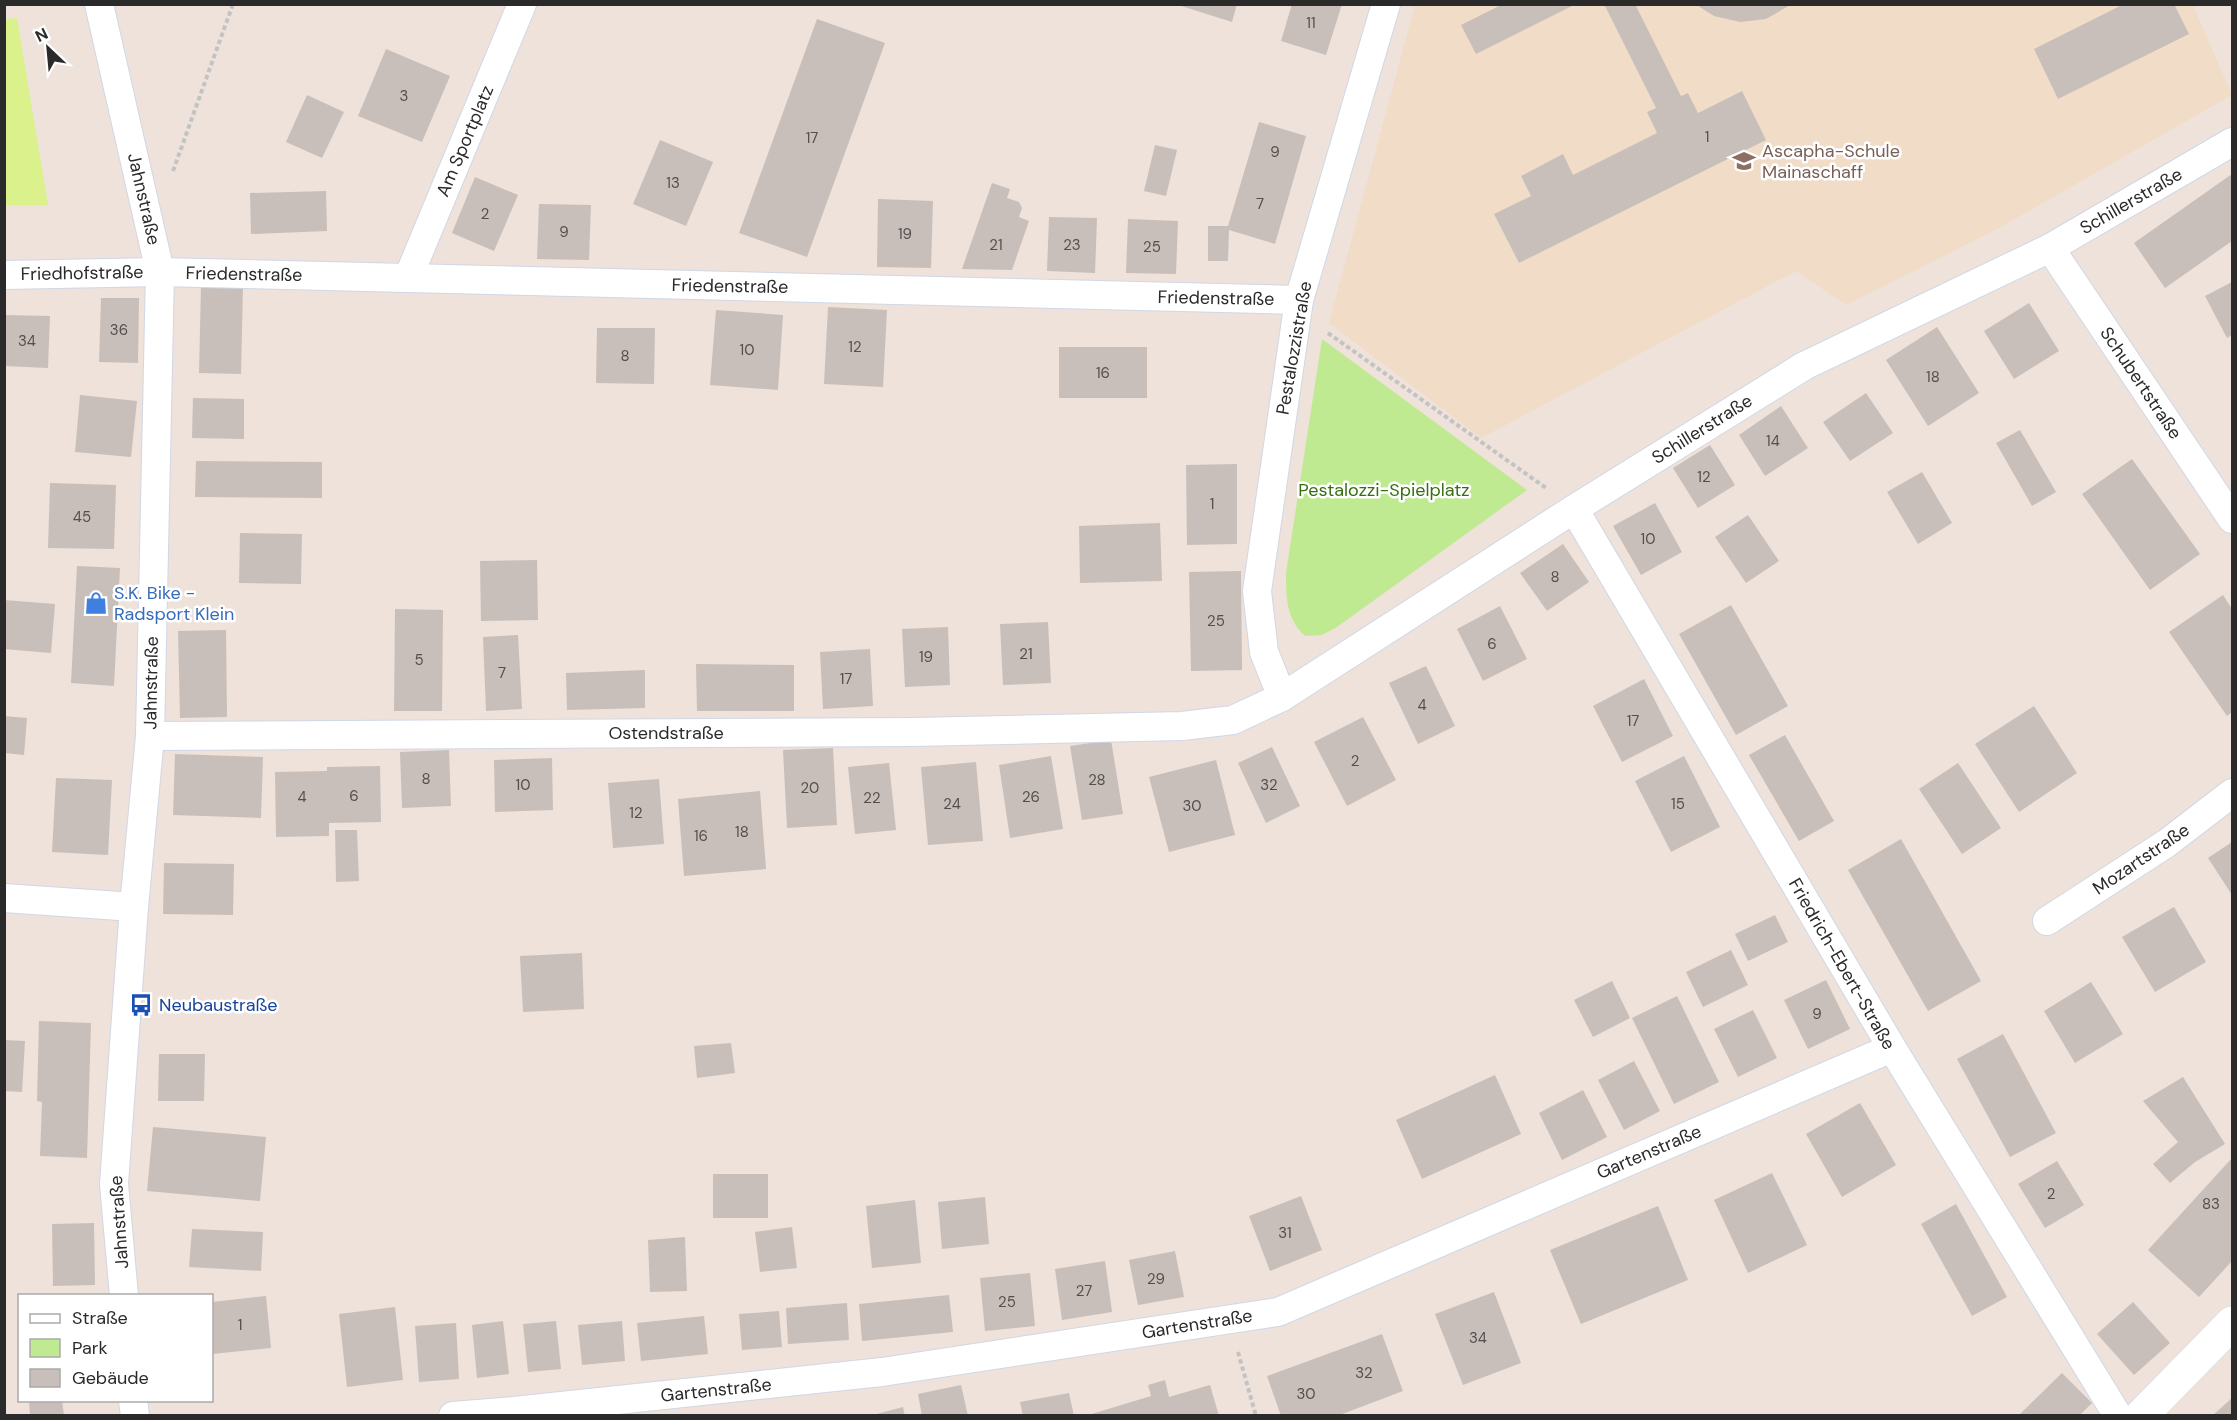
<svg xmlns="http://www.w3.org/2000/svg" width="2237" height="1420" viewBox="0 0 2237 1420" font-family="'DM Sans',sans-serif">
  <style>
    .education { fill: #f1dcc8 }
    .green { fill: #c0ea91 }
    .pitch { fill: #dbf28c }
    .building { fill: #c9bfba }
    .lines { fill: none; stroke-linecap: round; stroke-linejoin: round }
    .minor-casing { stroke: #cfd8e5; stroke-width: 30 }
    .tertiary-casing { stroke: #cfd8e5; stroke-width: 34 }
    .path { stroke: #c3c3c3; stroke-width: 4; stroke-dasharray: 4.5 3; stroke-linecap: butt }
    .minor { stroke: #fff; stroke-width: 28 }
    .tertiary { stroke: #fff; stroke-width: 33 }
    .labels { text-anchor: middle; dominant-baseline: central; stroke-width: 5; stroke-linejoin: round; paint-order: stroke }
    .number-label { font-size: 15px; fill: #524f4e }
    .street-label { font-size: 18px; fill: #2a2a2a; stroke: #fff }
    .education-label { font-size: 18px; fill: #785e54; stroke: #fff; text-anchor: start }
    .park-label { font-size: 18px; fill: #376e13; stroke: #fff }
    .shop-label { font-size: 18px; fill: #366cbe; stroke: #fff; text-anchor: start }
    .transit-label { font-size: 18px; fill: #164399; stroke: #fff; text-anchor: start }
  </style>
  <rect width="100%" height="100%" fill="#eee2da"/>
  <!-- education -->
  <path class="education" d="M1415,5H2193L2232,95L1999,228L1846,305L1796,271L1481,438L1329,323Z"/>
  <!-- green -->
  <path class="green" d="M1322,339L1527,490L1337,627L1322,635L1305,636C1286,619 1286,597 1286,573Z"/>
  <!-- pitch -->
  <path class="pitch" d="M17,18L48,205H5V19Z"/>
  <!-- building -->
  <g class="building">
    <path d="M1175,4H1237L1232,22Z"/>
    <path d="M1292,4H1342L1326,55L1281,41Z"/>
    <path d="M1503,4H1576L1476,54L1461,25Z"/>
    <path d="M1604,4H1635L1681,96L1688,93L1698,113L1742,91L1766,140L1519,263L1494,214L1531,196L1521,176L1563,154L1573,175L1657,133L1647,112L1656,108Z"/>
    <path d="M1695,4H1792L1766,19L1740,22L1714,16Z"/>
    <path d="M2124,4H2174L2189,34L2058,99L2034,49Z"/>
    <path d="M817,19L885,43L807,257L739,233Z"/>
    <path d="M386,49L450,76L422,142L358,116Z"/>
    <path d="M307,95L344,112L322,158L286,142Z"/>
    <path d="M1259,122L1306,136L1275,244L1229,230L1228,261H1208V226H1228Z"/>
    <path d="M660,140L713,162L686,226L633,204Z"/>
    <path d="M1155,145L1177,150L1166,196L1144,191Z"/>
    <path d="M2232,174V241L2165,288L2134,243Z"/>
    <path d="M475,177L518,195L494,251L452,233Z"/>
    <path d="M992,183L1010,189L1007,198L1019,202L1022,208L1019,217L1029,221L1012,270L962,269Z"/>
    <path d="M326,191L327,231L251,234L250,193Z"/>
    <path d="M878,199L933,201L931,268L877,267Z"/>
    <path d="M539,204L591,205L589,260L537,259Z"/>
    <path d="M1049,217L1097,218L1095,273L1047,271Z"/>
    <path d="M1128,219L1178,221L1176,274L1126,273Z"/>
    <path d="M2232,282V335L2227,338L2205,296Z"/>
    <path d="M201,286L243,287L241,374L199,373Z"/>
    <path d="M101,298H139L138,363L99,362Z"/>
    <path d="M2029,303L2059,351L2014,379L1984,331Z"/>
    <path d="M828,307L887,310L883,387L824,384Z"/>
    <path d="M716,310L783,315L778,390L710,385Z"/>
    <path d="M4,315L50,316L48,368L4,366Z"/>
    <path d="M1937,327L1979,393L1928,426L1886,360Z"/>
    <path d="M597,328H655L654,384L596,383Z"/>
    <rect x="1059" y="347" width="88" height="51"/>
    <path d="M1866,393L1893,433L1850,461L1823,422Z"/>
    <path d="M80,395L137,401L131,457L75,452Z"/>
    <path d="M193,398L244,399V439L192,438Z"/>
    <path d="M1781,406L1808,448L1765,476L1739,435Z"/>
    <path d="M2020,430L2056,492L2032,506L1996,443Z"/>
    <path d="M1710,445L1735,485L1698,508L1673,468Z"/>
    <path d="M2132,459L2200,554L2150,590L2082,494Z"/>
    <path d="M196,461L322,462V498L195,497Z"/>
    <path d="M1237,464V544L1187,545L1186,465Z"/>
    <path d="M1922,472L1952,523L1918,544L1887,492Z"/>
    <path d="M50,483L116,485L114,549L48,548Z"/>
    <path d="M1655,503L1682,552L1641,575L1613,526Z"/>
    <path d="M1748,515L1779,561L1746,583L1715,537Z"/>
    <path d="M1160,523L1162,581L1080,583L1079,526Z"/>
    <path d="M240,533L302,534L301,584L239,583Z"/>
    <path d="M1563,544L1589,582L1547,611L1520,573Z"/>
    <path d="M537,560L538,620L481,621L480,561Z"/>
    <path d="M77,566L120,568L114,686L71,683Z"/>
    <path d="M1241,571L1242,670L1191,671L1189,572Z"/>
    <path d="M2223,595L2232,609V712L2227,716L2169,632Z"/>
    <path d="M4,600L55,604L51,653L4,649Z"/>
    <path d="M1731,605L1788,706L1736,735L1679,634Z"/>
    <path d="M1500,606L1527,659L1483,681L1457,629Z"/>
    <path d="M395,609L443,610L442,711H394Z"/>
    <path d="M1048,622L1051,683L1003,685L1000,624Z"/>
    <path d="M948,627L950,685L905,687L902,629Z"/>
    <path d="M226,630L227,717L180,718L178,631Z"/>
    <path d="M518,635L522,709L486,711L483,637Z"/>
    <path d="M870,649L873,706L823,709L820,652Z"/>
    <path d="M696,664L794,665V711H697Z"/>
    <path d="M1426,666L1455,726L1418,744L1389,683Z"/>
    <path d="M645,670V708L567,710L566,673Z"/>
    <path d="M1644,679L1673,736L1622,762L1593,706Z"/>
    <path d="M2034,706L2077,773L2019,812L1975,744Z"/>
    <path d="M4,716L27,718L24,755L4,753Z"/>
    <path d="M1363,717L1396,780L1347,806L1314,742Z"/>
    <path d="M1785,735L1834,821L1799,841L1749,755Z"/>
    <path d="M1111,740L1123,814L1082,820L1070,746Z"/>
    <path d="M1272,747L1300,806L1266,823L1238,763Z"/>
    <path d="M833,748L837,825L787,828L783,750Z"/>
    <path d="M449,750L451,806L402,808L400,752Z"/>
    <path d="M175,754L263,757L261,818L173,815Z"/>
    <path d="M1051,756L1063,829L1010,838L999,765Z"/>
    <path d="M1684,756L1720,827L1671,852L1635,781Z"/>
    <path d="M552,758L553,810L495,812L494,760Z"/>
    <path d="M1216,760L1235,835L1169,852L1149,777Z"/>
    <path d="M976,762L983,841L928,845L921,767Z"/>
    <path d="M889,763L896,830L855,834L848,767Z"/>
    <path d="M1958,763L2001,828L1962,854L1919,789Z"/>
    <path d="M380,766L381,822L329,823V836L276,837L275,772L327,771V767Z"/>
    <path d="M56,778L112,780L108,855L52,852Z"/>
    <path d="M659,779L664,844L613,848L608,783Z"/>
    <path d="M760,791L766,869L684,876L678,799Z"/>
    <path d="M335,830H357L359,881L336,882Z"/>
    <path d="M1901,839L1981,981L1928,1011L1848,870Z"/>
    <path d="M2232,842V895L2208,858Z"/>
    <path d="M164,863L234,864L233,915L163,914Z"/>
    <path d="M2174,907L2206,962L2155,992L2122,937Z"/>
    <path d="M1775,915L1788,942L1748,961L1735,934Z"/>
    <path d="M1731,950L1748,985L1703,1007L1686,972Z"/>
    <path d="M582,953L584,1009L523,1012L520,956Z"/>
    <path d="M1826,980L1850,1029L1808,1049L1784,1000Z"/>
    <path d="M1612,981L1630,1018L1593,1037L1574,1000Z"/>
    <path d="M2091,982L2123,1034L2075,1063L2044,1011Z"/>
    <path d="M1677,996L1719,1082L1674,1104L1632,1018Z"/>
    <path d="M1753,1010L1777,1058L1738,1077L1714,1029Z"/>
    <path d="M39,1021L91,1023L87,1158L40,1156L42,1102L37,1101Z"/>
    <path d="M2003,1034L2056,1133L2010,1157L1957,1059Z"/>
    <path d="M4,1040L25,1041L22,1092L4,1091Z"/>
    <path d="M731,1043L735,1073L697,1078L694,1046Z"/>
    <path d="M159,1054H205L204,1101H158Z"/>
    <path d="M1634,1061L1660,1111L1624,1130L1598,1080Z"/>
    <path d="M1495,1075L1521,1134L1422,1179L1396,1120Z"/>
    <path d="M2183,1077L2225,1144L2195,1162L2170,1183L2153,1164L2178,1142L2143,1101Z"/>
    <path d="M1583,1090L1607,1137L1562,1160L1539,1113Z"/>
    <path d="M1860,1103L1896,1165L1842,1197L1806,1134Z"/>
    <path d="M153,1127L266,1137L260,1201L147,1191Z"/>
    <path d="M2232,1158V1261L2199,1297L2148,1250Z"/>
    <path d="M2057,1161L2084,1205L2045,1228L2018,1184Z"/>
    <path d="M1772,1173L1807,1245L1748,1273L1714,1200Z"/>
    <rect x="713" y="1174" width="55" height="44"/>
    <path d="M1301,1196L1322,1250L1270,1271L1249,1216Z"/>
    <path d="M985,1197L989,1244L942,1249L938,1202Z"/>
    <path d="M915,1200L921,1263L872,1268L866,1206Z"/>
    <path d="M1956,1204L2007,1297L1972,1316L1921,1224Z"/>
    <path d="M1658,1206L1688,1280L1581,1324L1550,1250Z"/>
    <path d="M94,1223L95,1285L53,1286L52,1224Z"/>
    <path d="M792,1227L797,1268L760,1272L755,1232Z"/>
    <path d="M192,1229L263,1232L261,1271L189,1267Z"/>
    <path d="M685,1237L687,1291L650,1292L648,1240Z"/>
    <path d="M1175,1251L1184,1297L1138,1305L1129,1260Z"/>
    <path d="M1105,1261L1112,1312L1062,1320L1055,1269Z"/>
    <path d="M1030,1273L1035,1326L985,1331L980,1278Z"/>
    <path d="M1494,1292L1521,1363L1463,1385L1435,1314Z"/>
    <path d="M949,1295L953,1332L862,1341L859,1304Z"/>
    <path d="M266,1296L271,1348L212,1354V1302Z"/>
    <path d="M2133,1302L2170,1343L2134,1375L2097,1334Z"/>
    <path d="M847,1303L849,1340L788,1344L786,1308Z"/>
    <path d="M395,1307L403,1380L347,1387L339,1314Z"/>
    <path d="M779,1311L782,1347L742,1350L739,1314Z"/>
    <path d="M704,1316L708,1354L641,1361L637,1323Z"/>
    <path d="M503,1321L509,1374L477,1378L472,1325Z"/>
    <path d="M556,1321L561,1369L528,1372L523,1324Z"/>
    <path d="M622,1321L625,1361L582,1365L578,1325Z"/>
    <path d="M456,1323L459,1379L419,1382L415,1326Z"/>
    <path d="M1382,1334L1403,1391L1337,1416H1281L1267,1376Z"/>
    <path d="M2062,1373L2092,1403L2079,1416H2018Z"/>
    <path d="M1165,1380L1169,1397L1210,1385L1219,1416H1085L1151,1396L1148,1385Z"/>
    <path d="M961,1385L968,1416H922L918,1394Z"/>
    <path d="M1069,1393L1074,1416H1023L1020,1402Z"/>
    <path d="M2232,1398V1416H2212Z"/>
    <path d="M29,1400H62L64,1416H30Z"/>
    <path d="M903,1407L905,1416H874L873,1415Z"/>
  </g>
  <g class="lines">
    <!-- minor casing -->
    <g class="minor-casing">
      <g id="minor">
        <path d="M99,4L160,272L150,736L134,907L114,1184L124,1296"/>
        <path d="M2050,248L2232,519"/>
        <path d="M4,275L160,272L1299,300"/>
        <path d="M408,278L522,4"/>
        <path d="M1574,509L1892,1048L2118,1416"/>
        <path d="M1282,697L1264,652L1257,591L1299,300L1386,4"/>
        <path d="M150,736L913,732L1182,726L1233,720L1282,697L1574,509L1804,366L2050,248L2232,142"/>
        <path d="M4,898L134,907"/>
        <path d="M2047,921L2167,843L2232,793"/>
        <path d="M133,1400L135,1416"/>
        <path d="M453,1416L514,1411L882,1372L1278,1312L1892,1048"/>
      </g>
    </g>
    <!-- tertiary casing -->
    <g class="tertiary-casing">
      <path id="tertiary" d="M2141,1416L2232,1323"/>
    </g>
    <!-- path -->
    <g class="path">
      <path d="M173,171L233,4"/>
      <path d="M1328,333L1546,488"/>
      <path d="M1238,1352L1256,1416"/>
    </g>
    <!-- minor -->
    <use href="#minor" class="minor"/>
    <!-- tertiary -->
    <use href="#tertiary" class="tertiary"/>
  </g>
  <!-- icons -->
  <defs>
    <g id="school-bare" transform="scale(1.8)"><path d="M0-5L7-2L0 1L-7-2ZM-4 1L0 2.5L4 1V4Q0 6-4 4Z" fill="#8d6e63" stroke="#fff" stroke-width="2.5" paint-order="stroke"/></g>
    <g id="shop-bare" transform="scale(1.8)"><path d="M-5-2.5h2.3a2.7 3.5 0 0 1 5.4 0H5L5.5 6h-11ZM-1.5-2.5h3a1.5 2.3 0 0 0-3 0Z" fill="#3f7fe0" stroke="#fff" stroke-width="2.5" paint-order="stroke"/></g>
    <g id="bus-bare" transform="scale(1.8)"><path d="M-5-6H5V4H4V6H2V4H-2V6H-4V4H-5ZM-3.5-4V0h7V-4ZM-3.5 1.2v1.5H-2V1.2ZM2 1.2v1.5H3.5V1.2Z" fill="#1a4fb4" stroke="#fff" stroke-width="2.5" paint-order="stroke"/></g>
  </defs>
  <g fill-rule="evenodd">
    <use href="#school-bare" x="1744" y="161"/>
    <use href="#shop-bare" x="96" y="603"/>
    <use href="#bus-bare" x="141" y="1005"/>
  </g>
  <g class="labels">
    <!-- number labels -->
    <g class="number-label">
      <text x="1311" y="23">11</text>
      <text x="404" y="96">3</text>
      <text x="1707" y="137">1</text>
      <text x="812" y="138">17</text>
      <text x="1275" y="152">9</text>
      <text x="673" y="183">13</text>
      <text x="1260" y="204">7</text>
      <text x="485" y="214">2</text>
      <text x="564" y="232">9</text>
      <text x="905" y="234">19</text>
      <text x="996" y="245">21</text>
      <text x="1072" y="245">23</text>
      <text x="1152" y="247">25</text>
      <text x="119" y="330">36</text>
      <text x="27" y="341">34</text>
      <text x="855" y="347">12</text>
      <text x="747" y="350">10</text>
      <text x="625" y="356">8</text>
      <text x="1103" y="373">16</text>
      <text x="1933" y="377">18</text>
      <text x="1773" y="441">14</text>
      <text x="1704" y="477">12</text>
      <text x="1212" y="504">1</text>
      <text x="82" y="517">45</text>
      <text x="1648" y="539">10</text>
      <text x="1555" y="577">8</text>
      <text x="1216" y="621">25</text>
      <text x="1492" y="644">6</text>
      <text x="1026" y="654">21</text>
      <text x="926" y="657">19</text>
      <text x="419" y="660">5</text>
      <text x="502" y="673">7</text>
      <text x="846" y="679">17</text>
      <text x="1422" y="705">4</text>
      <text x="1633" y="721">17</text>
      <text x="1355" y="761">2</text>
      <text x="426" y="779">8</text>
      <text x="1097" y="780">28</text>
      <text x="523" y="785">10</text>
      <text x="1269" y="785">32</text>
      <text x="810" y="788">20</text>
      <text x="354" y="796">6</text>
      <text x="302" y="797">4</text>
      <text x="1031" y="797">26</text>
      <text x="872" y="798">22</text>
      <text x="952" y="804">24</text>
      <text x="1678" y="804">15</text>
      <text x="1192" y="806">30</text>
      <text x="636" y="813">12</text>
      <text x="742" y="832">18</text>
      <text x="701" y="836">16</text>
      <text x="1817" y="1014">9</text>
      <text x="2051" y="1194">2</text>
      <text x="2211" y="1204">83</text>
      <text x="1285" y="1233">31</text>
      <text x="1156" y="1279">29</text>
      <text x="1084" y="1291">27</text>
      <text x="1007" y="1302">25</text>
      <text x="240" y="1325">1</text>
      <text x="1478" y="1338">34</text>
      <text x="1364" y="1373">32</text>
      <text x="1306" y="1394">30</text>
    </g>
    <!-- street labels -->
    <g class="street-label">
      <text transform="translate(465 141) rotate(-67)">Am Sportplatz</text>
      <text transform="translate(144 199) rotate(77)">Jahnstraße</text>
      <text transform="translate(2131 201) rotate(-30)">Schillerstraße</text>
      <text transform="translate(82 273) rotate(-1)">Friedhofstraße</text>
      <text transform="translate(244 274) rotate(1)">Friedenstraße</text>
      <text transform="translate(730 286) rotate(1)">Friedenstraße</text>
      <text transform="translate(1216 298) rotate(1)">Friedenstraße</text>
      <text transform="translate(1294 348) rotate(-80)">Pestalozzistraße</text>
      <text transform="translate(2141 383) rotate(56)">Schubertstraße</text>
      <text transform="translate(1702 429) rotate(-32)">Schillerstraße</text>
      <text transform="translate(151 683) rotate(-89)">Jahnstraße</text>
      <text x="666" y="733">Ostendstraße</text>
      <text transform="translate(2141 859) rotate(-34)">Mozartstraße</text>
      <text transform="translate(1842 964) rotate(60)">Friedrich-Ebert-Straße</text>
      <text transform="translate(1649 1152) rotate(-23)">Gartenstraße</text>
      <text transform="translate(119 1222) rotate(-94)">Jahnstraße</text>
      <text transform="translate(1197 1324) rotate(-9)">Gartenstraße</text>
      <text transform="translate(716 1390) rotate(-6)">Gartenstraße</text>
    </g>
    <!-- education labels -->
    <g class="education-label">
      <text x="1762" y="151">Ascapha-Schule<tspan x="1762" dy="21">Mainaschaff</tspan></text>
    </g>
    <!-- park labels -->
    <g class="park-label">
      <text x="1384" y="490">Pestalozzi-Spielplatz</text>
    </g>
    <!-- shop labels -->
    <g class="shop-label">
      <text x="114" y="593">S.K. Bike -<tspan x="114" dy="21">Radsport Klein</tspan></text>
    </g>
    <!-- transit labels -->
    <g class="transit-label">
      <text x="159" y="1005">Neubaustraße</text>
    </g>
  </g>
  <!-- border -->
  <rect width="2237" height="1420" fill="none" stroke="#2a2a2a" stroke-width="12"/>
  <!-- legend -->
  <rect x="18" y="1294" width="195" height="108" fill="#ffffff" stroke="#aaaaaa" stroke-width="1.5"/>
  <rect x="30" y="1314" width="30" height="9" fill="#ffffff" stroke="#aaaaaa" stroke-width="1.5"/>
  <text x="72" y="1324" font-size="18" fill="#2a2a2a">Straße</text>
  <rect x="30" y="1339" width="30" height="18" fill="#c0ea91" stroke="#aaaaaa" stroke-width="1.5"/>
  <text x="72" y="1354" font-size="18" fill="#2a2a2a">Park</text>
  <rect x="30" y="1369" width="30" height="18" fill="#c9bfba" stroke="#aaaaaa" stroke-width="1.5"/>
  <text x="72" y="1384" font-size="18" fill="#2a2a2a">Gebäude</text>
  <!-- north arrow -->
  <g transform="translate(48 48) rotate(334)" stroke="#ffffff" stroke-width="4.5" paint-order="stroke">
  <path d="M0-4.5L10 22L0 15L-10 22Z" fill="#2a2a2a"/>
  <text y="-9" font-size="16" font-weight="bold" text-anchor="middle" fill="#2a2a2a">N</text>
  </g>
</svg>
